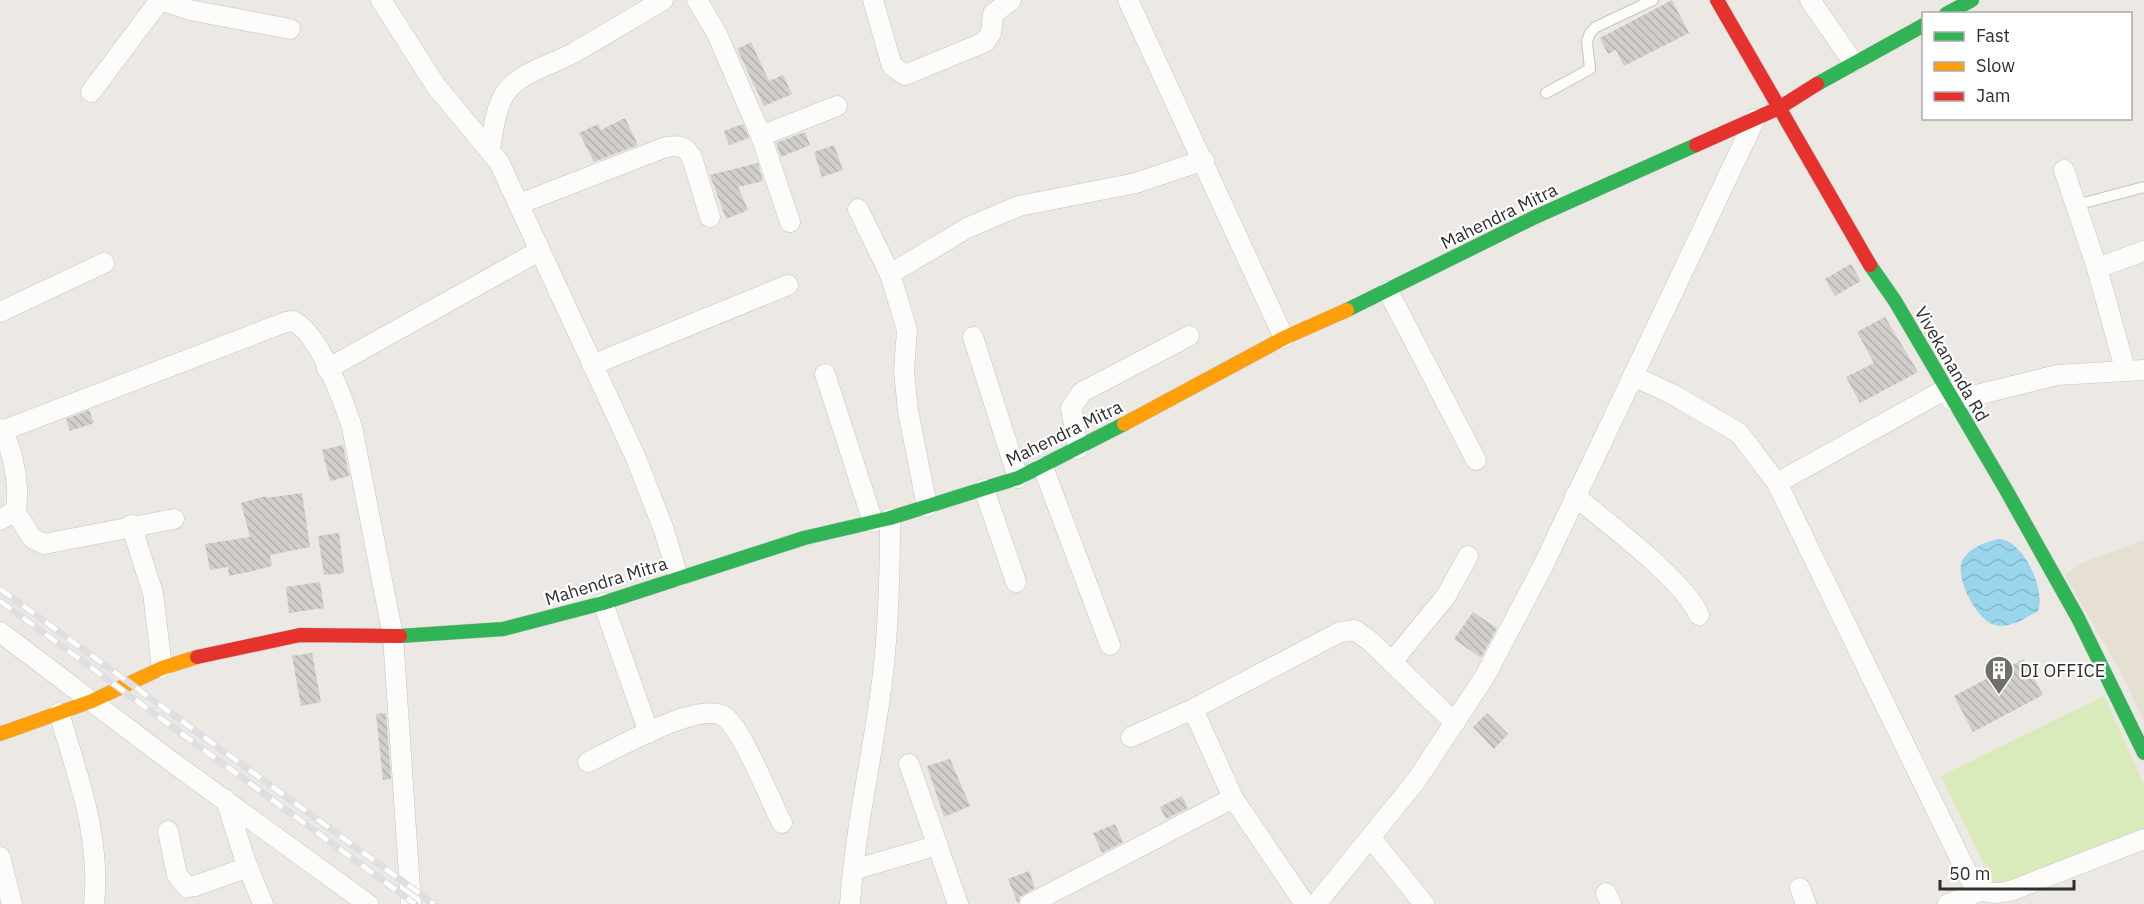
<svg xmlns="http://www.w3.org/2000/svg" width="2144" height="904" viewBox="0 0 2144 904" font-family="'IBM Plex Sans',sans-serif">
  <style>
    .education { fill: #e6e0d3 }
    .pitch { fill: #d9eabb }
    .water { fill: url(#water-waves) }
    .building { fill: url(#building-back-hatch) }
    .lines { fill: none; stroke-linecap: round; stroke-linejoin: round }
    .lane-casing { stroke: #c5c4c5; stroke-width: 12 }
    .street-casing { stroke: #c5c4c5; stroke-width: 21 }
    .fast-casing { stroke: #c5c4c5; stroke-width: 15 }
    .slow-casing { stroke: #c5c4c5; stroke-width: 15 }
    .jam-casing { stroke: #c5c4c5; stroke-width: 15 }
    .lane { stroke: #fcfcfb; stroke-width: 10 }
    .street { stroke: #fcfcfb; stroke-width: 20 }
    .fast { stroke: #30b455; stroke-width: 14 }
    .slow { stroke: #ff9f0a; stroke-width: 14 }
    .jam { stroke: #e5322d; stroke-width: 14 }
    .rail-casing { stroke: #dfdfe1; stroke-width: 7 }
    .rail { stroke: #fff; stroke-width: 4.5; stroke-dasharray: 14; stroke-linecap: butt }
    .labels { text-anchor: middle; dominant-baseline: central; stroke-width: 4.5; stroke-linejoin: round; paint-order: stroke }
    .street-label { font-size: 18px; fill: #2e2e2e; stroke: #fff }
    .poi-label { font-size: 18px; fill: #2e2e2e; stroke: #fff; text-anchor: start }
  </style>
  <defs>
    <pattern id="water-waves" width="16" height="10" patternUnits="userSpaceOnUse" patternTransform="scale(1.5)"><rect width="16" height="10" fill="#99d6ec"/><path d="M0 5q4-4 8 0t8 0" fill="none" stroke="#84b8cb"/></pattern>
    <pattern id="building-back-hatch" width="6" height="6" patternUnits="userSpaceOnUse" patternTransform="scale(1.5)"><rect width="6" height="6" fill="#d1cecb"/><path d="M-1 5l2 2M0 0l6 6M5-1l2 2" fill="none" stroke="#b4b1af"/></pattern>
  </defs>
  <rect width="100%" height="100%" fill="#ece8e4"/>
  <!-- education -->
  <path class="education" d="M2144,540V722L2122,675L2065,575L2079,564Z"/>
  <!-- pitch -->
  <path class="pitch" d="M2104,696L2144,784V836L2011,889L1994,884L1941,776Z"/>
  <!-- water -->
  <path class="water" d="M1999,539C2023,540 2046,589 2038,611C2026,618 2010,629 1995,625C1977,621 1953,576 1963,559C1971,547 1985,542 1999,539Z"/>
  <!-- building -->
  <g class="building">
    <path d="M1672,0L1689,33L1624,66L1616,50L1608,54L1600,38Z"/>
    <path d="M751,42L769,81L783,75L792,94L764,106L737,49Z"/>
    <path d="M625,118L638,145L594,162L579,133L598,124L601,130Z"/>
    <path d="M743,124L749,138L729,145L724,131Z"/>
    <path d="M805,132L810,145L781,157L776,143Z"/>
    <path d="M834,145L843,170L822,177L814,152Z"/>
    <path d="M758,163L763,181L738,187L748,210L726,219L710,175Z"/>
    <path d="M1851,264L1861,281L1835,296L1825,279Z"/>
    <path d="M1885,317L1918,372L1860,403L1846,377L1874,363L1857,332Z"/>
    <path d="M89,410L94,423L70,431L66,419Z"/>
    <path d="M343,445L349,476L330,481L322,450Z"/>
    <path d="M302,493L310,547L270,555L272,566L249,572L229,576L228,567L210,570L205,544L250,537L241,503L266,496V498Z"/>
    <path d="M339,533L344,573L324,575L318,536Z"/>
    <path d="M320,582L324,608L289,613L286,587Z"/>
    <path d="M1473,612L1497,628L1481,658L1454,639Z"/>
    <path d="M312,653L321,702L301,706L292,656Z"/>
    <path d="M2024,659L2043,695L1973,732L1954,696Z"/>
    <path d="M386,713L391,779L383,780L376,714Z"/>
    <path d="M1487,713L1508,734L1494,749L1473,727Z"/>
    <path d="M950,759L970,806L944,817L927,766Z"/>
    <path d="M1182,796L1188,808L1166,819L1160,807Z"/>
    <path d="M1115,824L1123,842L1102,853L1093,833Z"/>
    <path d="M1029,871L1035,888L1020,897L1018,904L1008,879Z"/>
  </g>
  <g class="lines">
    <!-- lane casing -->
    <g class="lane-casing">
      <g id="lane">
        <path d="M1546,93L1590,69L1587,41L1590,33L1596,27L1653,0"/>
        <path d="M2076,205L2144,187"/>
      </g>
    </g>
    <!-- street casing -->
    <g class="street-casing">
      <g id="street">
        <path d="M161,0L190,10L290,29"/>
        <path d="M381,0L436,86L499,162L635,456L664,530L678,577"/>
        <path d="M697,0L717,34L761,136L790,222"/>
        <path d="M873,0L892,66L905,75L985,42L991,33L993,14L1011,0"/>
        <path d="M1128,0L1284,338"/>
        <path d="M1810,0L1853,62"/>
        <path d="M91,92L160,0"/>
        <path d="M761,136L837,106"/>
        <path d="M490,149C493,131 495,111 504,95C518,72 553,65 575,52C605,35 634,17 663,0"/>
        <path d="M2064,170L2097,268L2125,369"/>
        <path d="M519,204L666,147C679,145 685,145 692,158L710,217"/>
        <path d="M858,209L890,274L907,330L904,371L908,411L927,507"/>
        <path d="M2097,268L2144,251"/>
        <path d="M890,274L967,228L1019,206L1136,183L1204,160"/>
        <path d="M1388,291L1476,460"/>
        <path d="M0,312L104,263"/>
        <path d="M973,337L1018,478"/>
        <path d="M592,365L788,285"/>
        <path d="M327,369L539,251"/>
        <path d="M825,374L873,522"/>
        <path d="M1633,376L1672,394L1739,433L1777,483L1970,879C1983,894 1991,895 2010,891L2144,839"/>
        <path d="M1952,401L2057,375L2144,370"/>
        <path d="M0,429C13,445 21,492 15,511L0,520"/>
        <path d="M2,431L286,322L293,321C319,333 343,400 352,427L393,636L411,904"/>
        <path d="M1078,449L1071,408L1082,392L1189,336"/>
        <path d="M1043,467L1110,645"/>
        <path d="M1777,483L1946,389"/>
        <path d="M984,489L1016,582"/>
        <path d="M1575,496C1607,523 1683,579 1699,615"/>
        <path d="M15,511L32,538L44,544L174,519"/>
        <path d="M131,525L153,593L162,668"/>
        <path d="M603,603L649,733"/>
        <path d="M0,632L168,759L368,904"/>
        <path d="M1392,662L1446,596L1468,556"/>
        <path d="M1193,709L1233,798L1305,904"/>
        <path d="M59,713C78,777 101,837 94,904"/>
        <path d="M1131,737L1193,709L1340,632L1355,630L1370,641L1455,723"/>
        <path d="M588,762C614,750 700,699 725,717C743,731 770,800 782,823"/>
        <path d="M909,764L958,904"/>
        <path d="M226,800L245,860L263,904"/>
        <path d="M168,831L177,875L187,887L195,886L248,867"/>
        <path d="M1371,838L1424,904"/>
        <path d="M0,857L12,904"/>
        <path d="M853,870L938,845"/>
        <path d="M1800,888L1806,904"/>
        <path d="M1606,893L1611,904"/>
        <path d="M850,904C855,823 876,744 884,664C889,615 890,567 890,518"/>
        <path d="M1030,904L1233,798"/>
        <path d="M1316,904L1416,781L1485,676L1543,566L1755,119"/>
        <path d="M1948,904L1980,891"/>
      </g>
    </g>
    <!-- fast casing -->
    <g class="fast-casing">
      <g id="fast">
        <path d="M1946,14L1972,0"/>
        <path d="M1817,84L1924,25"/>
        <path d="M1870,265L1895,301L2005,488L2078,618L2144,753"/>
        <path d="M1347,310L1535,217L1696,145"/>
        <path d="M400,636L503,629L603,603L804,538L890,518L1018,478L1124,424"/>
      </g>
    </g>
    <!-- slow casing -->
    <g class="slow-casing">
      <g id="slow">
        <path d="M1124,424L1284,338L1347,310"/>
        <path d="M0,734L92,701L162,668L197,657"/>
      </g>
    </g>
    <!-- jam casing -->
    <g class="jam-casing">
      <g id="jam">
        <path d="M1717,0L1870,265"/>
        <path d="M1696,145L1779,108L1817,84"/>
        <path d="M197,657L300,635L400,636"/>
      </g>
    </g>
    <!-- lane -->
    <use href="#lane" class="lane"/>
    <!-- street -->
    <use href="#street" class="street"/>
    <!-- fast -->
    <use href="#fast" class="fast"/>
    <!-- slow -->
    <use href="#slow" class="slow"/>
    <!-- jam -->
    <use href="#jam" class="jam"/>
    <!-- rail casing -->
    <g class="rail-casing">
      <g id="rail">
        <path d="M0,589L434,904"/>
        <path d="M0,601L415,904"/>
      </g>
    </g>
    <!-- rail -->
    <use href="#rail" class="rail"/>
  </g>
  <!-- icons -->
  <defs>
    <g id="building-pin" transform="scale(1.5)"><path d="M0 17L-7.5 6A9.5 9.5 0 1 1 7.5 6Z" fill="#706f6e" stroke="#fff"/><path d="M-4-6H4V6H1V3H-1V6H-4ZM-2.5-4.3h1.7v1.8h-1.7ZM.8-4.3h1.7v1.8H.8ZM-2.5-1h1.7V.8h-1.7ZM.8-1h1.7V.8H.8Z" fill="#fff"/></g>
  </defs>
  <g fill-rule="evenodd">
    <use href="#building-pin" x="1999" y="670"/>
  </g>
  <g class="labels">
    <!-- street labels -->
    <g class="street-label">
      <text transform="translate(1499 216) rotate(-26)">Mahendra Mitra</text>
      <text transform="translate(1952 364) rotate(60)">Vivekananda Rd</text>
      <text transform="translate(1064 433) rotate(-26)">Mahendra Mitra</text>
      <text transform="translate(606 581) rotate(-17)">Mahendra Mitra</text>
    </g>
    <!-- poi labels -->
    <g class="poi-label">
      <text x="2020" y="670">DI OFFICE</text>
    </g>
  </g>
  <!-- legend -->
  <rect x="1922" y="12" width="210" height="108" fill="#ffffff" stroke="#ababab" stroke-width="1.5"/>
  <rect x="1934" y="32" width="30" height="9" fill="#30b455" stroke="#ababab" stroke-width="1.5"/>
  <text x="1976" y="42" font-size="18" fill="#2e2e2e">Fast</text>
  <rect x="1934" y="62" width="30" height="9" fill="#ff9f0a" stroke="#ababab" stroke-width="1.5"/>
  <text x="1976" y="72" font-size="18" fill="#2e2e2e">Slow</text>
  <rect x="1934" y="92" width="30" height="9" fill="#e5322d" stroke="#ababab" stroke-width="1.5"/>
  <text x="1976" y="102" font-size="18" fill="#2e2e2e">Jam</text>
  <!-- scale -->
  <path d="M1940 880v9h134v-9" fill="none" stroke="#2e2e2e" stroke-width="3"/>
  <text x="1949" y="880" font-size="18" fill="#2e2e2e" stroke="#ffffff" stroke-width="4.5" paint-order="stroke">50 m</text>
</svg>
